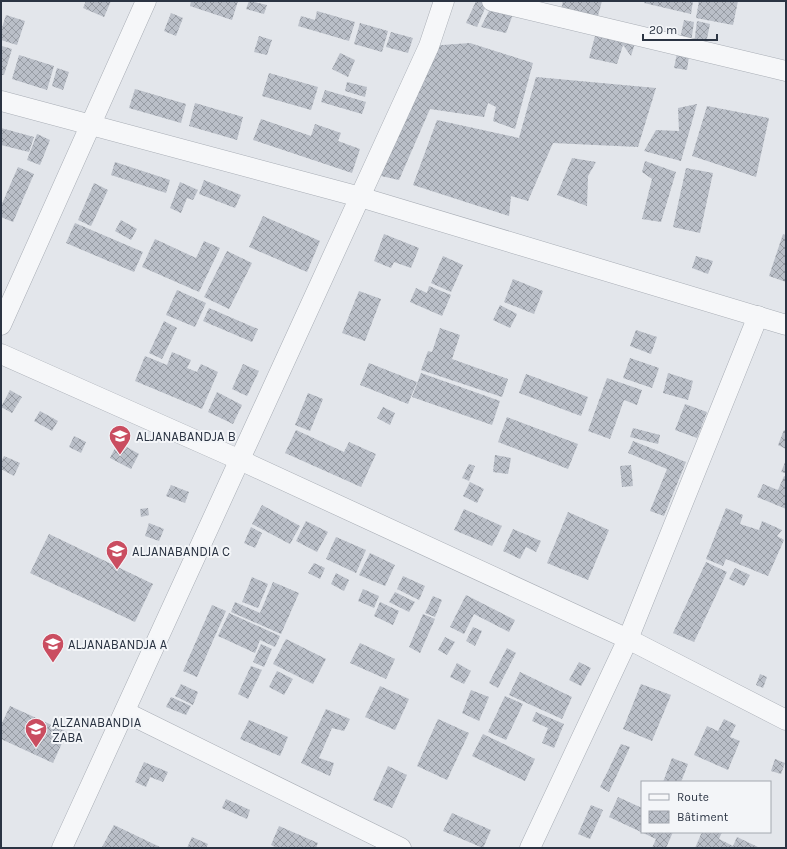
<svg xmlns="http://www.w3.org/2000/svg" width="787" height="849" viewBox="0 0 787 849" font-family="Karla,sans-serif">
  <style>
    .building { fill: url(#building-cross-hatch) }
    .lines { fill: none; stroke-linecap: round; stroke-linejoin: round }
    .street-casing { stroke: #a8adb5; stroke-width: 21 }
    .street { stroke: #f6f7f9; stroke-width: 20 }
    .labels { text-anchor: middle; dominant-baseline: central; stroke-width: 4; stroke-linejoin: round; paint-order: stroke }
    .poi-label { font-size: 13px; fill: #2b3443; stroke: #f3f5f8; text-anchor: start }
  </style>
  <defs>
    <pattern id="building-cross-hatch" width="8" height="8" patternUnits="userSpaceOnUse"><rect width="8" height="8" fill="#babfc8"/><path d="M0 0l8 8M0 8l8-8" fill="none" stroke="#979ca4"/></pattern>
  </defs>
  <rect width="100%" height="100%" fill="#e3e6eb"/>
  <!-- building -->
  <g class="building">
    <path d="M86,1H111L104,17L83,8Z"/>
    <path d="M191,1H238L232,20L190,6Z"/>
    <path d="M249,1L267,5L264,14L246,9Z"/>
    <path d="M476,1H488L477,27L466,23Z"/>
    <path d="M494,1H518L506,33L481,27Z"/>
    <path d="M563,1H602L593,34L557,27Z"/>
    <path d="M644,1H693L691,14L644,3Z"/>
    <path d="M699,1H738L733,25L696,18Z"/>
    <path d="M317,11L355,22L349,41L298,26L301,16L315,20Z"/>
    <path d="M171,13L183,18L176,36L164,31Z"/>
    <path d="M6,15L25,21L17,45L1,40V31Z"/>
    <path d="M684,20L694,22L687,70L674,68Z"/>
    <path d="M697,21L710,24L704,53L693,52Z"/>
    <path d="M360,23L388,31L382,52L354,44Z"/>
    <path d="M597,29L637,37L631,56L623,45L617,64L589,58Z"/>
    <path d="M391,32L413,38L408,53L386,47Z"/>
    <path d="M259,36L272,40L267,55L254,52Z"/>
    <path d="M470,43L533,63L515,129L493,121L496,107L488,103L484,117L430,109L399,180L381,176L429,46Z"/>
    <path d="M2,46L12,49L4,75H1Z"/>
    <path d="M340,53L355,60L348,77L332,69Z"/>
    <path d="M19,55L54,66L47,90L12,79Z"/>
    <path d="M57,68L69,72L63,90L52,86Z"/>
    <path d="M269,73L318,87L311,110L262,96Z"/>
    <path d="M536,77L656,88L638,147L553,143L528,201L511,196L509,216L413,185L437,120L519,138Z"/>
    <path d="M347,82L367,87L365,97L345,91Z"/>
    <path d="M135,89L186,104L181,123L129,108Z"/>
    <path d="M325,90L366,102L362,114L321,102Z"/>
    <path d="M195,103L243,117L237,140L189,126Z"/>
    <path d="M697,104L681,161L644,151L656,130L679,131L678,108Z"/>
    <path d="M707,106L769,118L756,177L692,156Z"/>
    <path d="M261,119L311,136L315,124L341,133L338,141L360,149L352,173L253,140Z"/>
    <path d="M1,128L34,137L29,152L1,145Z"/>
    <path d="M37,134L50,140L40,165L27,160Z"/>
    <path d="M572,158L596,162L588,176L587,206L557,195Z"/>
    <path d="M645,161L676,172L661,222L642,219L652,179L642,172Z"/>
    <path d="M115,162L170,180L166,193L111,175Z"/>
    <path d="M18,167L34,174L13,222L1,217V206Z"/>
    <path d="M686,168L713,173L700,233L673,227Z"/>
    <path d="M204,180L241,195L235,208L199,194Z"/>
    <path d="M180,182L198,190L193,200L187,198L181,213L170,208Z"/>
    <path d="M94,183L108,190L91,226L78,220Z"/>
    <path d="M263,216L320,241L307,272L249,247Z"/>
    <path d="M121,220L137,229L131,240L115,231Z"/>
    <path d="M75,223L143,252L134,272L66,243Z"/>
    <path d="M384,234L419,248L411,268L394,262L391,268L374,261Z"/>
    <path d="M783,234L786,235V282L769,276Z"/>
    <path d="M155,239L196,258L204,241L220,248L199,292L142,267Z"/>
    <path d="M227,251L252,263L229,309L204,297Z"/>
    <path d="M443,256L463,265L451,292L431,283Z"/>
    <path d="M696,256L713,261L708,274L692,268Z"/>
    <path d="M513,279L543,291L534,314L504,302Z"/>
    <path d="M429,286L451,295L442,316L410,302L416,288L427,293Z"/>
    <path d="M177,290L206,303L195,327L166,315Z"/>
    <path d="M359,291L381,299L365,341L342,333Z"/>
    <path d="M500,305L517,314L510,328L493,320Z"/>
    <path d="M209,308L258,329L252,342L203,321Z"/>
    <path d="M164,321L177,328L162,359L149,353Z"/>
    <path d="M440,328L460,335L452,359L508,379L502,397L421,370L428,351L432,352Z"/>
    <path d="M636,330L657,337L651,354L630,346Z"/>
    <path d="M172,352L191,360L187,368L197,372L201,364L218,372L202,409L135,381L145,356L167,365Z"/>
    <path d="M630,358L659,368L652,388L623,378Z"/>
    <path d="M369,363L417,382L408,404L360,385Z"/>
    <path d="M243,364L259,371L247,396L232,389Z"/>
    <path d="M421,373L500,401L492,425L412,397Z"/>
    <path d="M668,373L693,381L688,400L663,393Z"/>
    <path d="M526,374L588,397L581,416L519,393Z"/>
    <path d="M607,378L642,390L637,405L624,400L610,439L588,431Z"/>
    <path d="M10,390L22,397L12,413L1,407Z"/>
    <path d="M217,392L242,405L233,424L208,412Z"/>
    <path d="M308,393L323,399L310,431L295,425Z"/>
    <path d="M685,404L707,412L697,438L675,430Z"/>
    <path d="M383,407L395,413L390,425L377,418Z"/>
    <path d="M40,411L58,421L52,431L34,421Z"/>
    <path d="M507,417L578,444L568,469L498,442Z"/>
    <path d="M633,428L660,435L658,444L630,437Z"/>
    <path d="M296,430L344,452L349,442L376,454L361,487L285,453Z"/>
    <path d="M784,430L786,431V449L778,445Z"/>
    <path d="M74,436L86,442L81,453L69,447Z"/>
    <path d="M633,441L686,462L664,516L650,511L667,469L628,453Z"/>
    <path d="M118,442L139,454L131,469L110,458Z"/>
    <path d="M495,455L511,458L508,474L493,472Z"/>
    <path d="M4,456L20,463L14,476L1,469V462Z"/>
    <path d="M786,460V473L781,472Z"/>
    <path d="M469,464L475,466L469,481L462,478Z"/>
    <path d="M631,465L633,486L622,487L620,466Z"/>
    <path d="M784,476L786,477V509L757,497L763,484L778,490Z"/>
    <path d="M470,482L484,489L477,503L463,496Z"/>
    <path d="M171,485L189,492L185,503L166,496Z"/>
    <path d="M262,505L300,526L290,544L252,524Z"/>
    <path d="M148,508L149,515L141,517L140,509Z"/>
    <path d="M726,508L743,515L740,524L759,530L762,521L782,530L777,536L784,540L768,576L726,559L723,566L706,559Z"/>
    <path d="M464,509L502,526L492,546L454,530Z"/>
    <path d="M568,512L609,530L588,580L547,563Z"/>
    <path d="M306,521L328,532L317,552L296,541Z"/>
    <path d="M149,523L164,529L159,541L145,536Z"/>
    <path d="M251,527L262,533L255,548L244,543Z"/>
    <path d="M513,529L541,541L536,552L526,547L520,559L503,551Z"/>
    <path d="M49,534L153,584L135,622L30,573Z"/>
    <path d="M336,537L366,550L356,573L326,559Z"/>
    <path d="M370,553L395,565L385,586L359,575Z"/>
    <path d="M706,562L727,572L694,642L673,633Z"/>
    <path d="M314,563L325,568L320,579L308,573Z"/>
    <path d="M735,568L750,575L744,586L729,579Z"/>
    <path d="M336,573L349,580L344,591L331,584Z"/>
    <path d="M403,576L425,586L419,600L397,589Z"/>
    <path d="M252,577L268,584L258,608L242,602Z"/>
    <path d="M273,582L299,593L281,634L231,612L235,602L260,613Z"/>
    <path d="M363,589L379,596L374,608L358,601Z"/>
    <path d="M395,592L415,602L409,612L389,602Z"/>
    <path d="M466,595L515,620L509,632L474,614L464,634L450,627Z"/>
    <path d="M433,596L442,600L435,617L425,613Z"/>
    <path d="M380,602L399,611L393,625L374,616Z"/>
    <path d="M212,605L226,611L197,677L183,671Z"/>
    <path d="M229,613L280,636L275,647L260,640L255,653L218,636Z"/>
    <path d="M423,614L435,619L420,653L409,647Z"/>
    <path d="M473,627L482,631L475,646L466,641Z"/>
    <path d="M445,637L455,642L447,655L438,650Z"/>
    <path d="M286,639L326,659L313,684L273,664Z"/>
    <path d="M360,643L395,659L386,679L350,663Z"/>
    <path d="M261,644L272,649L264,667L253,662Z"/>
    <path d="M507,648L516,653L498,688L489,683Z"/>
    <path d="M579,662L591,668L581,686L569,680Z"/>
    <path d="M457,663L471,671L464,684L450,677Z"/>
    <path d="M251,666L262,670L248,699L238,694Z"/>
    <path d="M277,671L293,679L284,695L269,687Z"/>
    <path d="M520,672L572,697L562,719L509,695Z"/>
    <path d="M760,674L767,677L763,688L756,685Z"/>
    <path d="M181,684L198,692L193,705L175,696Z"/>
    <path d="M641,684L671,695L652,741L623,729Z"/>
    <path d="M380,686L409,699L395,730L365,717Z"/>
    <path d="M471,690L489,697L479,721L462,713Z"/>
    <path d="M505,696L523,704L506,740L488,732Z"/>
    <path d="M171,697L191,706L186,715L166,707Z"/>
    <path d="M10,706L67,732L53,763L1,739V725Z"/>
    <path d="M326,709L350,719L344,731L332,728L319,758L334,763L330,776L301,763Z"/>
    <path d="M536,712L564,724L554,748L542,743L548,728L532,721Z"/>
    <path d="M438,719L469,733L447,780L417,766Z"/>
    <path d="M724,719L736,725L730,737L740,741L728,770L694,755L707,726L718,731Z"/>
    <path d="M249,720L288,737L280,756L240,739Z"/>
    <path d="M483,734L535,759L525,781L472,756Z"/>
    <path d="M621,744L630,747L609,792L600,787Z"/>
    <path d="M672,758L688,764L681,782H663Z"/>
    <path d="M775,759L785,763L781,774L771,771Z"/>
    <path d="M144,762L168,772L163,782L150,777L146,787L135,782Z"/>
    <path d="M388,766L407,775L392,808L373,800Z"/>
    <path d="M618,797L642,808V832H673L666,848H652L656,839L609,817Z"/>
    <path d="M226,799L250,810L247,819L222,808Z"/>
    <path d="M591,805L603,810L590,839L578,834Z"/>
    <path d="M452,813L491,830L483,848L443,831Z"/>
    <path d="M114,825L162,848L102,847Z"/>
    <path d="M279,826L318,843L316,848H277L271,845Z"/>
    <path d="M702,832H722L719,839L733,846L737,837L760,848H695Z"/>
    <path d="M192,837L208,844L206,848H187Z"/>
  </g>
  <g class="lines">
    <!-- street casing -->
    <g class="street-casing">
      <g id="street">
        <path d="M492,1L786,71"/>
        <path d="M1,101L360,197L786,325"/>
        <path d="M1,325L146,1"/>
        <path d="M1,354L240,460L628,639L786,720"/>
        <path d="M125,712L401,848"/>
        <path d="M62,848L429,46L444,1"/>
        <path d="M530,848L628,639L758,316"/>
      </g>
    </g>
    <!-- street -->
    <use href="#street" class="street"/>
  </g>
  <!-- icons -->
  <defs>
    <g id="school-pin" transform="scale(1.15)"><path d="M0 17L-7.5 6A9.5 9.5 0 1 1 7.5 6Z" fill="#ca4d60" stroke="#f3f5f8"/><path d="M0-5L7-2L0 1L-7-2ZM-4 1L0 2.5L4 1V4Q0 6-4 4Z" fill="#fff"/></g>
  </defs>
  <g fill-rule="evenodd">
    <use href="#school-pin" x="120" y="436"/>
    <use href="#school-pin" x="117" y="551"/>
    <use href="#school-pin" x="53" y="644"/>
    <use href="#school-pin" x="36" y="729"/>
  </g>
  <g class="labels">
    <!-- poi labels -->
    <g class="poi-label">
      <text x="136" y="436">ALJANABANDJA B</text>
      <text x="132" y="551">ALJANABANDIA C</text>
      <text x="68" y="644">ALJANABANDJA A</text>
      <text x="52" y="722">ALZANABANDIA<tspan x="52" dy="15">ZABA</tspan></text>
    </g>
  </g>
  <!-- border -->
  <rect width="787" height="849" fill="none" stroke="#2b3443" stroke-width="4"/>
  <!-- legend -->
  <rect x="641" y="781" width="130" height="52" fill="#f3f5f8" stroke="#a3a8b0"/>
  <rect x="649" y="794" width="20" height="6" fill="#f6f7f9" stroke="#a3a8b0"/>
  <text x="677" y="801" font-size="12" fill="#2b3443">Route</text>
  <rect x="649" y="811" width="20" height="12" fill="url(#building-cross-hatch)" stroke="#a3a8b0"/>
  <text x="677" y="821" font-size="12" fill="#2b3443">Bâtiment</text>
  <!-- scale -->
  <path d="M643 34v6h74v-6" fill="none" stroke="#2b3443" stroke-width="2"/>
  <text x="649" y="34" font-size="12" fill="#2b3443" stroke="#f3f5f8" stroke-width="3" paint-order="stroke">20 m</text>
</svg>
